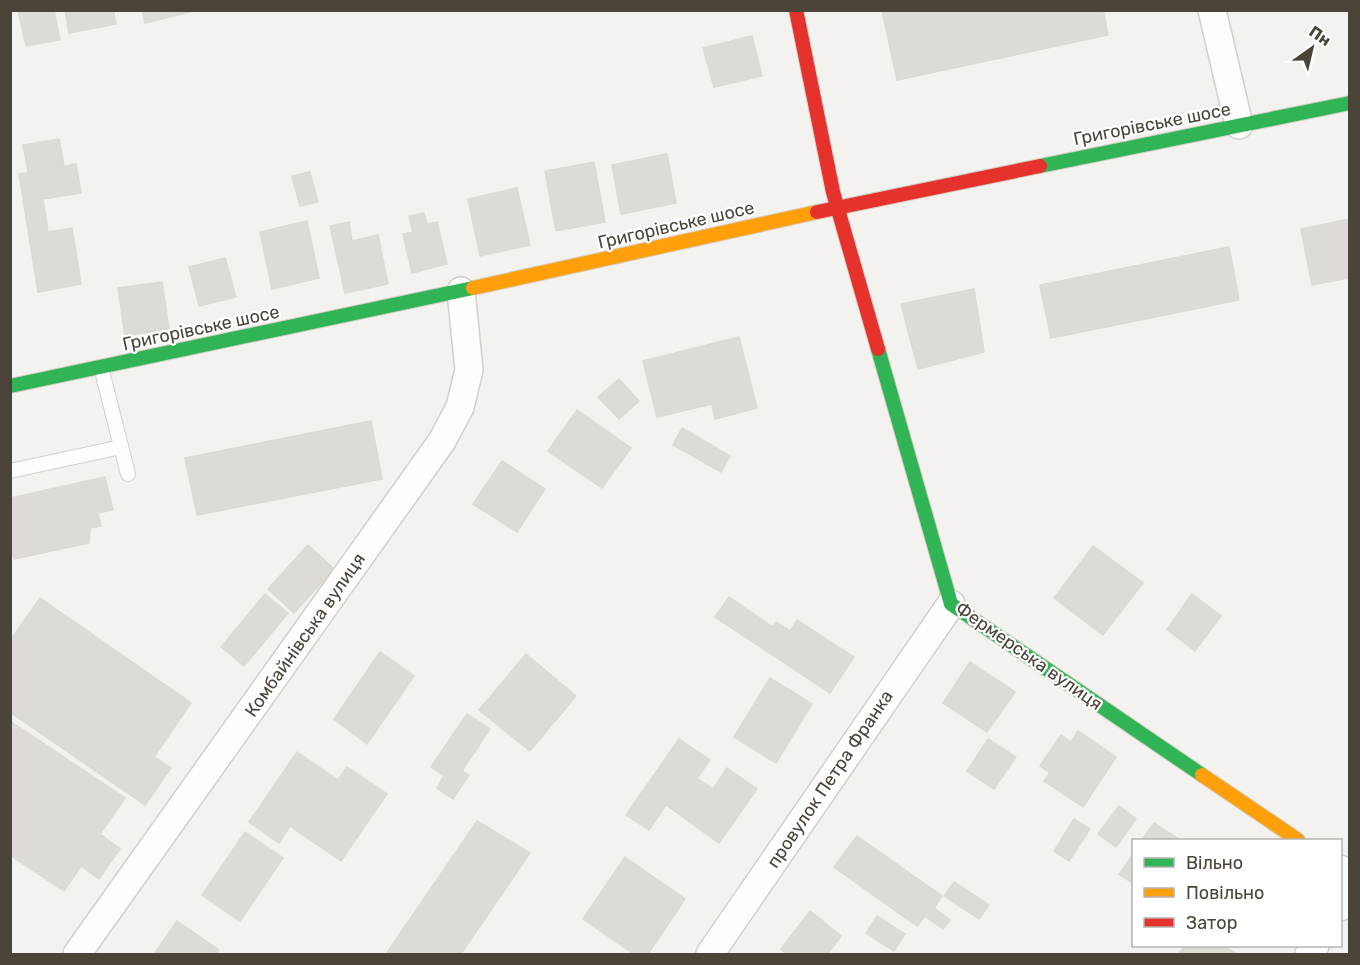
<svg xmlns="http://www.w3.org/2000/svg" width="1360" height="965" viewBox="0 0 1360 965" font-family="Rubik,sans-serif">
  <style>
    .building { fill: #dedbd6; stroke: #dcd9d4; stroke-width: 1.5 }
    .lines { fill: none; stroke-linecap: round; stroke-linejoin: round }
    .lane-casing { stroke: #d2d0cb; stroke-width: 16 }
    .street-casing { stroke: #d2d0cb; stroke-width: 30 }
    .fast-casing { stroke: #d3cfc5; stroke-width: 16 }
    .slow-casing { stroke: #d3cfc5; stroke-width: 16 }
    .jam-casing { stroke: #d3cfc5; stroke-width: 16 }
    .lane { stroke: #fdfdfc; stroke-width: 14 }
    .street { stroke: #fdfdfc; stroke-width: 27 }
    .fast { stroke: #30b455; stroke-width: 14 }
    .slow { stroke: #ff9f0a; stroke-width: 14 }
    .jam { stroke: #e5322d; stroke-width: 14 }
    .labels { text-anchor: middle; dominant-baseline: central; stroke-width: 4.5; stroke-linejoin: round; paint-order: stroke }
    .street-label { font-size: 18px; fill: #4b4439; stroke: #fff }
  </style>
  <rect width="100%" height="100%" fill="#f4f2ee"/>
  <!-- building -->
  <g class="building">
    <path d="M18,10H54L60,40L26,46Z"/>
    <path d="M65,10H113L116,24L69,33Z"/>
    <path d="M142,10H190V12L145,23Z"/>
    <path d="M882,10H1103L1108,35L897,80Z"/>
    <path d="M752,36L762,76L714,87L703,48Z"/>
    <path d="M59,139L64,166L28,172L23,145Z"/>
    <path d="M667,154L676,203L621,214L612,165Z"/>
    <path d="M594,162L605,222L556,231L545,171Z"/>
    <path d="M76,164L81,193L43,199L48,232L72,228L81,284L38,292L19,174Z"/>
    <path d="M310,172L318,202L300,206L292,176Z"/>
    <path d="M517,188L530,245L480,256L468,199Z"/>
    <path d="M424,213L427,224L437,222L447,264L412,273L403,234L413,232L409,216Z"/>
    <path d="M1350,219V278L1312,285L1301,229Z"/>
    <path d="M307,221L319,278L272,289L260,232Z"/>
    <path d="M349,222L352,241L378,235L388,284L345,293L330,226Z"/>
    <path d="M1229,247L1239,300L1051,338L1040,285Z"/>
    <path d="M225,258L236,297L199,306L189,267Z"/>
    <path d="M162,282L169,329L125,336L118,288Z"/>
    <path d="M974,289L984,352L918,369L901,304Z"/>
    <path d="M739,337L757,408L715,419L712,404L657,417L643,361Z"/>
    <path d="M619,379L639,401L619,419L598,397Z"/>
    <path d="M577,410L631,448L602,488L548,451Z"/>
    <path d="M371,421L382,479L197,515L185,458Z"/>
    <path d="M682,428L730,456L721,472L673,445Z"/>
    <path d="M502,461L545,489L517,532L473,504Z"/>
    <path d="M105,477L113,510L98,513L101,526L90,528L89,543L14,559L10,545V498Z"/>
    <path d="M308,545L334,569L294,613L268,589Z"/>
    <path d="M1093,546L1143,583L1103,635L1054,598Z"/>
    <path d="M265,594L288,613L244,666L221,647Z"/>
    <path d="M1192,594L1221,616L1195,651L1167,629Z"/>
    <path d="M729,597L773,627L776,622L790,631L797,620L854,657L830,693L715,617Z"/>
    <path d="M40,598L191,703L154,757L171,768L145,805L10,712V641Z"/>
    <path d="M380,652L414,676L367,744L334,719Z"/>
    <path d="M526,654L576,696L530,751L479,710Z"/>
    <path d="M970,662L1015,692L987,732L943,703Z"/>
    <path d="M770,678L812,704L776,763L734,737Z"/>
    <path d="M467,714L490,729L462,771L469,775L453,799L437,788L444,776L431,767Z"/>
    <path d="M10,721L125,798L100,834L120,849L99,879L81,866L64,891L10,855Z"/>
    <path d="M1078,731L1116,757L1083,807L1044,781L1050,773L1040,766L1061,735L1071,742Z"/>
    <path d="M679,739L710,760L697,778L713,789L727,768L757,789L719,843L666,805L649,830L626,815Z"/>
    <path d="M988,739L1016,757L994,789L967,771Z"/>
    <path d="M297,752L338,780L347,767L387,794L341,861L290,826L279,843L249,822Z"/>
    <path d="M1119,806L1136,819L1116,847L1098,834Z"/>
    <path d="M1074,819L1090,829L1069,861L1054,851Z"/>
    <path d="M477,821L530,853L461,954H386Z"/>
    <path d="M1154,823L1180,840H1142Z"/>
    <path d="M245,832L283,858L240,921L202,895Z"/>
    <path d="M857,836L942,896L934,908L950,920L943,929L925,916L917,926L834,867Z"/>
    <path d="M1134,853V884L1119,874Z"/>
    <path d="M625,857L685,899L648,954H634L583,919Z"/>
    <path d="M954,882L989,905L979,919L944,896Z"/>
    <path d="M810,911L841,936L828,954H787L781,949Z"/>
    <path d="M877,916L905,934L894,951L866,933Z"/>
    <path d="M177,921L219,950L216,954H154Z"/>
    <path d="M1185,946H1223L1237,954H1178Z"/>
  </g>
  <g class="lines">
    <!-- lane casing -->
    <g class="lane-casing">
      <g id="lane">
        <path d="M101,367L128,474"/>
        <path d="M10,471L121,447"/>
      </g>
    </g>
    <!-- street casing -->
    <g class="street-casing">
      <g id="street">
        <path d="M1212,10L1239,125"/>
        <path d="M1340,869L1350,875"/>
        <path d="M1340,907L1350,894"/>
        <path d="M77,954L442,441L460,407L469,370L461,291"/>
        <path d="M710,954L951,604"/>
        <path d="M1309,954L1315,946"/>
      </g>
    </g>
    <!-- fast casing -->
    <g class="fast-casing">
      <g id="fast">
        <path d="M1040,166L1350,103"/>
        <path d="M878,349L951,604L1202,775"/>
        <path d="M10,386L473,288"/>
      </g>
    </g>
    <!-- slow casing -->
    <g class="slow-casing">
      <g id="slow">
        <path d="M473,288L817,212"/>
        <path d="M1202,775L1298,840"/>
      </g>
    </g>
    <!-- jam casing -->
    <g class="jam-casing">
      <g id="jam">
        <path d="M796,10L833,192L878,349"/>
        <path d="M817,212L1040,166"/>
      </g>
    </g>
    <!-- lane -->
    <use href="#lane" class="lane"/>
    <!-- street -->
    <use href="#street" class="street"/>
    <!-- fast -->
    <use href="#fast" class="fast"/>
    <!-- slow -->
    <use href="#slow" class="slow"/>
    <!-- jam -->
    <use href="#jam" class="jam"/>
  </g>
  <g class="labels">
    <!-- street labels -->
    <g class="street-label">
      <text transform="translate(1152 124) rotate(-11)">Григорівське шосе</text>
      <text transform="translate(676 225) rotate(-13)">Григорівське шосе</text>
      <text transform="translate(201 328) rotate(-12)">Григорівське шосе</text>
      <text transform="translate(305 635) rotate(-55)">Комбайнівська вулиця</text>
      <text transform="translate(1029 656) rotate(35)">Фермерська вулиця</text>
      <text transform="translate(830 779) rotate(-56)">провулок Петра Франка</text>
    </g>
  </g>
  <!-- border -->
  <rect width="1360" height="965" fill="none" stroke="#4b4439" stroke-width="24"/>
  <!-- legend -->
  <rect x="1132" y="839" width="210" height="108" fill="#ffffff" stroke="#b7b4b0" stroke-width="1.5"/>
  <rect x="1144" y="858" width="30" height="9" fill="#30b455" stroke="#b7b4b0" stroke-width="1.5"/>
  <text x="1186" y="869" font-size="18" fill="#4b4439">Вільно</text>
  <rect x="1144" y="888" width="30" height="9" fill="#ff9f0a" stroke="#b7b4b0" stroke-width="1.5"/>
  <text x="1186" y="899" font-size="18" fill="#4b4439">Повільно</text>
  <rect x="1144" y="918" width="30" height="9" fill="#e5322d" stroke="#b7b4b0" stroke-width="1.5"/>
  <text x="1186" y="929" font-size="18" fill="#4b4439">Затор</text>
  <!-- north arrow -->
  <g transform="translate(1312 48) rotate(34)" stroke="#ffffff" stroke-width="4.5" paint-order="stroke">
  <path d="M0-4.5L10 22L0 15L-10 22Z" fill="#4b4439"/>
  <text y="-9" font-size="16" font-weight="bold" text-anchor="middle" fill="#4b4439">Пн</text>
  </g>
</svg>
